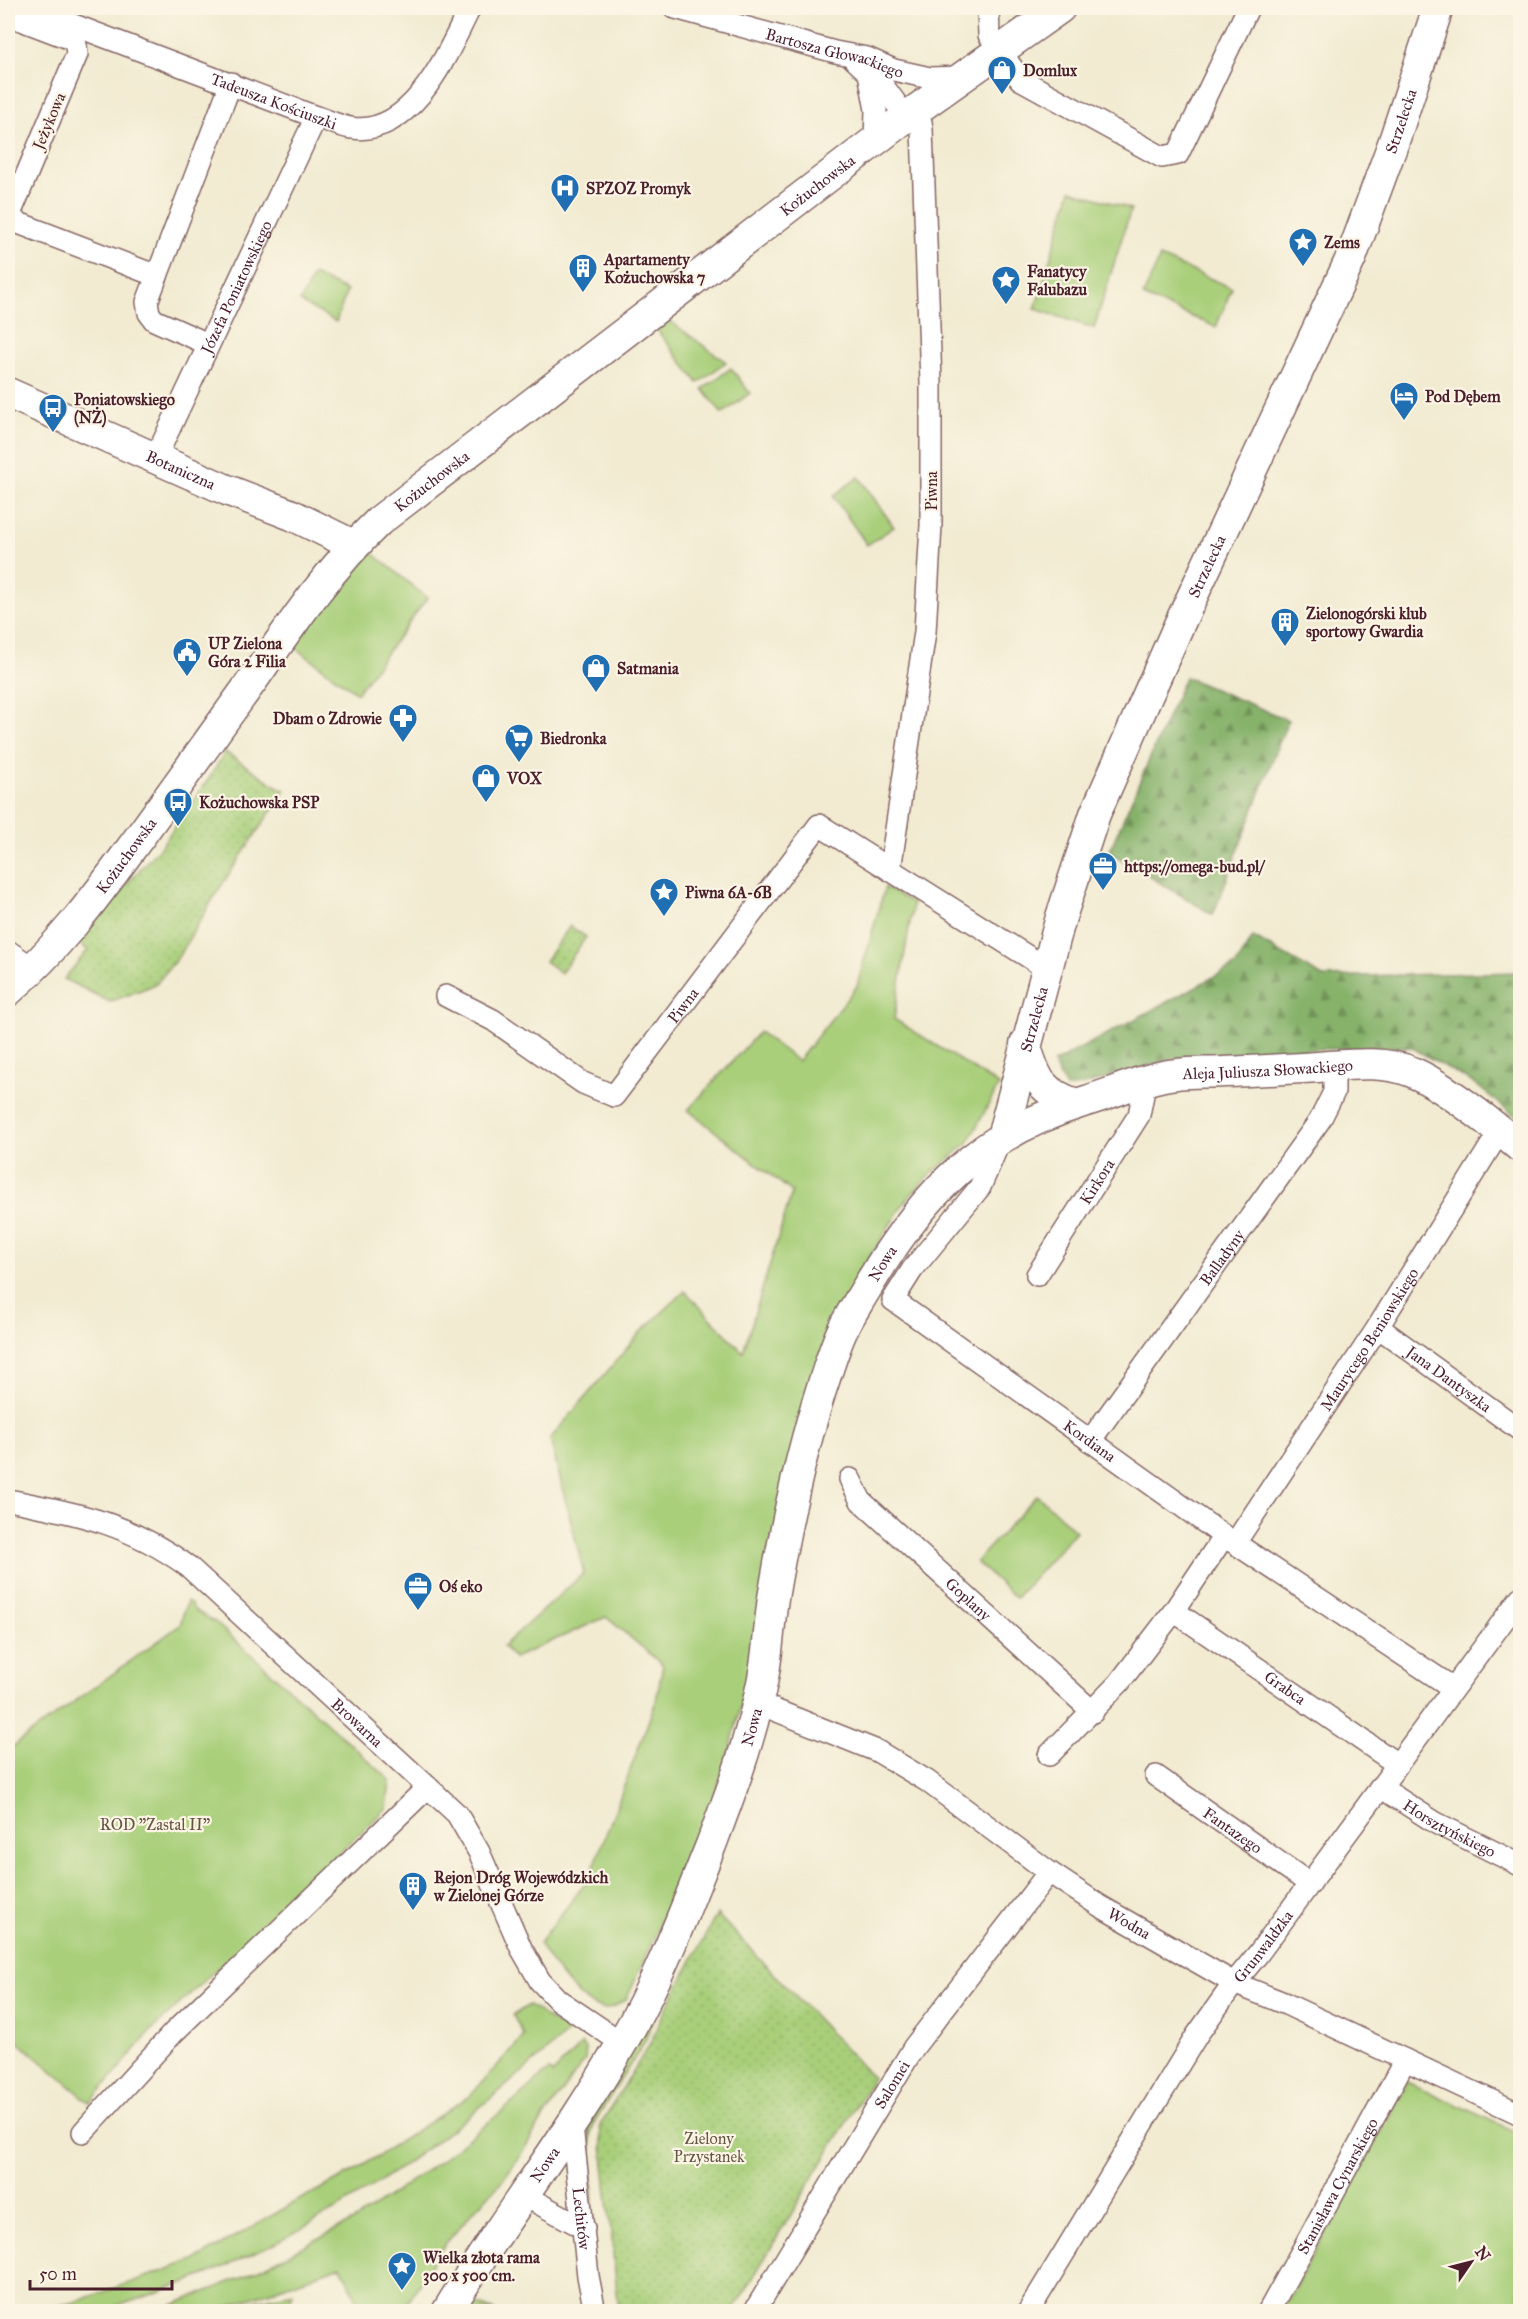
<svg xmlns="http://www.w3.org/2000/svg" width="1528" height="2319" viewBox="0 0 1528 2319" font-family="'IM FELL Great Primer',serif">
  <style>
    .green { fill: #a9cf7a; stroke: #7a7752; stroke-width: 1.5 }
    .forest { fill: url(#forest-firs); stroke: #68684a; stroke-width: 1.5 }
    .park { fill: url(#park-dots); stroke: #7a7752; stroke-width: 1.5 }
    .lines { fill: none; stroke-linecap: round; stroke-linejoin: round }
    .street-casing { stroke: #856665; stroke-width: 24 }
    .secondary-casing { stroke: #856665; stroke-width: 33 }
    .street { stroke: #fff; stroke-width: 21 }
    .secondary { stroke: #fff; stroke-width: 30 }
    .labels { text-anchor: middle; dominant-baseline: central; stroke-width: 4.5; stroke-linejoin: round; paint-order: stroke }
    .street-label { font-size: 16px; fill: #4a1f2b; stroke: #fcf5e5 }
    .poi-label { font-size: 16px; font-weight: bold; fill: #4a1f2b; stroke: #fcf5e5; text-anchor: start }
    .park-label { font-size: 16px; fill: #665443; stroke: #fcf5e5 }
  </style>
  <defs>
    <pattern id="forest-firs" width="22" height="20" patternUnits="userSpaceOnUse" patternTransform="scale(1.5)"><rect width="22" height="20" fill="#86b26a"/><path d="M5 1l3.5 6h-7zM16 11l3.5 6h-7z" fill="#709057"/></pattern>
    <pattern id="park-dots" width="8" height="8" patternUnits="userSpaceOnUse" patternTransform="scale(1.5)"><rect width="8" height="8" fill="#a9cf7a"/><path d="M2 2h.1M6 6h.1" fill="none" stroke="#93b16a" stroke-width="1.8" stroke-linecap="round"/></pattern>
  </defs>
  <rect width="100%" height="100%" fill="#fcf5e5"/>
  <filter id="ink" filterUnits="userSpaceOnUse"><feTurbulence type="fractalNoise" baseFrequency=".0167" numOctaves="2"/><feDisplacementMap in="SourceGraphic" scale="12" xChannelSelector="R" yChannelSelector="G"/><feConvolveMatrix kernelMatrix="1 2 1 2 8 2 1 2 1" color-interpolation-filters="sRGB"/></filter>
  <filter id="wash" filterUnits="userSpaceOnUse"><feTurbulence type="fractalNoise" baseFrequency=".008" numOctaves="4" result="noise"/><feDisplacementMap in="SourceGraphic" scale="24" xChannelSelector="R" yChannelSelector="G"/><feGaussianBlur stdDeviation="1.35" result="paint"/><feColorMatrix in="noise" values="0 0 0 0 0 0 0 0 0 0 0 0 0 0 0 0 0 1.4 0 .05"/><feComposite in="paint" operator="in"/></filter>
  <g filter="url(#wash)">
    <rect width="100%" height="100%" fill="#f2ebd2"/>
    <!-- green -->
    <g class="green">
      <path d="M1071,190L1131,209L1094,328L1035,309Z"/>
      <path d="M1160,257L1232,288L1216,327L1143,296Z"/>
      <path d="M313,275L347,291L336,322L300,302Z"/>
      <path d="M670,321L726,362L698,383L657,330Z"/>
      <path d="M731,368L750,393L722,414L703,389Z"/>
      <path d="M859,477L894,527L867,545L833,496Z"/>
      <path d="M368,549L427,598L357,693L294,647L338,586Z"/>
      <path d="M885,887L913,903L894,1019L999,1085L968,1143L932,1173L905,1201L856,1279L754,1651L730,1750L703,1829L626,2000C618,2004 609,2011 600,2008C579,2003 549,1962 539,1943L590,1877L656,1701L663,1665L606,1617L514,1658L503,1646L584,1573L550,1439L639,1334L685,1291L743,1352L792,1192L688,1110L759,1032L798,1061L857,986Z"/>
      <path d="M1037,1495L1076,1531L1016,1598L976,1562Z"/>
      <path d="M187,1601L191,1604L194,1610L215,1622L390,1780L387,1808L151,2031L90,2103L8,2033V1750L180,1625Z"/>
      <path d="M529,2005L568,2032C450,2138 321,2236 170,2288C143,2297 115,2309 87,2312C69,2313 50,2312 32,2311L72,2303L197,2259L297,2201L353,2172L471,2095L524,2036L513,2015Z"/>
      <path d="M659,2005L645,2041L595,2121L591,2132L593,2226L588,2123Z"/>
      <path d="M582,2044L586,2049L585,2060L546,2114L519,2157L499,2185L477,2207L441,2249L402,2311H362L341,2266L215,2311H149L168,2307L252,2273L355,2220L440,2161L510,2105L549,2070L552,2074Z"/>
      <path d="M1408,2082L1520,2134V2311H1282Z"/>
    </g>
    <!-- forest -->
    <g class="forest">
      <path d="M1185,677L1288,720L1213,915L1109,852Z"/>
      <path d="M1253,937L1323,977L1520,972V1120L1475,1084L1411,1047L1322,1049L1176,1058L1081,1086L1066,1088L1053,1063L1236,965Z"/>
    </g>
    <!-- park -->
    <g class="park">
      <path d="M225,752L278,787L285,790L219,889L178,957L156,984L110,1002L64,979L88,950L77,942L123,888L162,845L210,777Z"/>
      <path d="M570,926L586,937L561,973L545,961Z"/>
      <path d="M717,1914L873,2078L733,2311H619L600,2125L651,2042L661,2018Z"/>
      <path d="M293,2293L287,2311H255L243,2304Z"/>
      <path d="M469,2301L495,2311L464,2312Z"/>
    </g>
  </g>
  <g filter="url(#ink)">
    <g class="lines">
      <!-- street casing -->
      <g class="street-casing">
        <g id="street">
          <path id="s1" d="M29,8L316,117C327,120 339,126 351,128C413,137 448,52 470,8"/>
          <path id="s2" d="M675,8L835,52L867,58L894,70L930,78L962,77"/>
          <path d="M988,8L989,35L1020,79L1162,157L1178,154L1248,8"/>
          <path d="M8,15L71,39L76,45L77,54L8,219L157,276"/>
          <path d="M854,59L884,87L906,117"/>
          <path d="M869,73L876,110L875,141"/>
          <path d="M208,344L154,320L149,313L147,302L231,83"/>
          <path id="s3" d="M156,457L316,117"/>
          <path d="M890,870L925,632L931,525V383L922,129L921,122L914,112"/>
          <path d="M8,951L34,969"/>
          <path id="s4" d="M446,996L493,1020L583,1083L614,1096L819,825L1046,968"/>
          <path id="s5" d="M1001,1138L980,1187L912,1270L893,1300L1224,1536L1453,1688"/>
          <path id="s6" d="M1037,1275L1139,1115L1143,1095L1141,1083"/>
          <path id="s7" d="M1378,1327L1520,1430"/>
          <path id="s8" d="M1090,1441L1320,1120L1334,1092V1066"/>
          <path id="s9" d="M850,1479L861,1501L1093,1712"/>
          <path id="s10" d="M8,1500C79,1514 129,1523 189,1567L457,1814L479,1852L521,1948L540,1981L558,2000L622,2043"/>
          <path id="s11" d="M1235,1543L1378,1327L1500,1131"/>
          <path id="s12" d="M1174,1611L1397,1764"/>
          <path id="s13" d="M757,1703L877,1751L927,1781L1049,1872L1100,1906L1234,1983L1286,2004L1520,2114"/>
          <path d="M1049,1755L1119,1683L1174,1611L1224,1536"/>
          <path id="s14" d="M1156,1776L1310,1884"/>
          <path id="s15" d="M1380,1787L1436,1823L1520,1865"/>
          <path id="s16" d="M572,2126L588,2276L595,2312"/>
          <path d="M83,2132L174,2032L428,1787"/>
          <path d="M523,2195L584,2228"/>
          <path id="s17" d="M754,2312L914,2047L1049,1872"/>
          <path id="s18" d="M1028,2312L1197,2035L1234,1983L1258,1954L1520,1598"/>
          <path id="s19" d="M1268,2312L1303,2249L1405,2060"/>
        </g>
      </g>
      <!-- secondary casing -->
      <g class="secondary-casing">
        <g id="secondary">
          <path id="s20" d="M8,393L227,490L292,515L353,545"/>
          <path id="s21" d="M8,991C56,950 93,901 130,850C172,793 213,735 255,677C294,621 330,568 379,521L906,117L1060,8"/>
          <path d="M1025,1044C1036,1079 1039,1091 1076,1104"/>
          <path id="s22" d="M1002,1137L1061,917L1095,814L1178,627L1351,258L1394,141L1438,8"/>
          <path id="s23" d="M447,2312C502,2220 569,2136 622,2043C659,1980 684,1912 711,1845C731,1792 751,1739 762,1683C768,1655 769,1626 773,1598C785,1527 800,1456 822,1387C829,1367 835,1344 845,1325C857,1303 871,1281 884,1260C937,1178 992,1130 1086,1101C1116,1092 1146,1077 1177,1074C1192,1072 1208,1073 1224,1072C1255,1071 1287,1069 1318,1067C1348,1065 1383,1060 1412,1072C1445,1086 1492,1124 1520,1147"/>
        </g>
      </g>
      <!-- street -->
      <use href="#street" class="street"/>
      <!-- secondary -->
      <use href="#secondary" class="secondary"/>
    </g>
  </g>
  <!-- icons -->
  <defs>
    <g id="shop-pin" transform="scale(1.5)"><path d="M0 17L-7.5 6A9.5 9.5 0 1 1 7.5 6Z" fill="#1f6fb2" stroke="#fcf5e5"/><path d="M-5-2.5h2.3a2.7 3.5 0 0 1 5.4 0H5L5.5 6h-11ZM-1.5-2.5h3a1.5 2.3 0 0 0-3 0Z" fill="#fff"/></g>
    <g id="hospital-pin" transform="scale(1.5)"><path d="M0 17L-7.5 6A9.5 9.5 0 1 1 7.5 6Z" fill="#1f6fb2" stroke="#fcf5e5"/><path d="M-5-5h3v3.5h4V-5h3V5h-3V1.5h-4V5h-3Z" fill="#fff"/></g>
    <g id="sight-pin" transform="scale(1.5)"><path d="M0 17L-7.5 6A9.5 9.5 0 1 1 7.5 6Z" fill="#1f6fb2" stroke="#fcf5e5"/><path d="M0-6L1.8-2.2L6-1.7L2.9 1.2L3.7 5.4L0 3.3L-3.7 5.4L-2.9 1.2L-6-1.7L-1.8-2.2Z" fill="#fff"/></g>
    <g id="building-pin" transform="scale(1.5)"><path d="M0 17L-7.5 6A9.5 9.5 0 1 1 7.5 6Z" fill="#1f6fb2" stroke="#fcf5e5"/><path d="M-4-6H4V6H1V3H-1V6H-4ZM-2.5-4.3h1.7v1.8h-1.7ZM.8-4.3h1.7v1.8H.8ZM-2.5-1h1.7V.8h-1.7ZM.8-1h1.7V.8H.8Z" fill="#fff"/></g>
    <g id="hotel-pin" transform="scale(1.5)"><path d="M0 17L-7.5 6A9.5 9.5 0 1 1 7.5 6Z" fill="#1f6fb2" stroke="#fcf5e5"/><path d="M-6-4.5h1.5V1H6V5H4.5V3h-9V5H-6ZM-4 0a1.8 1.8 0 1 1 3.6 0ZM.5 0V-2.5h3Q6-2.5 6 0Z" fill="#fff"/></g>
    <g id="bus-pin" transform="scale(1.5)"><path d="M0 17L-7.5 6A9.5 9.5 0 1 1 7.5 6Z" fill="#1f6fb2" stroke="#fcf5e5"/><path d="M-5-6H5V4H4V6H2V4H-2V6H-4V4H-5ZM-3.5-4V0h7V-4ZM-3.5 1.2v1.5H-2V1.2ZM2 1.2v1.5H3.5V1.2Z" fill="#fff"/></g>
    <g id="civic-pin" transform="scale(1.5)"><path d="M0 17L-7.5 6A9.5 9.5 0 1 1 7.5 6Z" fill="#1f6fb2" stroke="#fcf5e5"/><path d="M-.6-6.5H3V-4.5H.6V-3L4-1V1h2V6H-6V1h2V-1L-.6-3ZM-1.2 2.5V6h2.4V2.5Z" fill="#fff"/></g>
    <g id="pharmacy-pin" transform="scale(1.5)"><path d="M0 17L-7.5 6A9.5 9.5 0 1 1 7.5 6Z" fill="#1f6fb2" stroke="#fcf5e5"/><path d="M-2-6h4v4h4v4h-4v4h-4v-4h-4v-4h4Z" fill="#fff"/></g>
    <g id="supermarket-pin" transform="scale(1.5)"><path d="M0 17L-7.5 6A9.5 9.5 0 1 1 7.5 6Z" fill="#1f6fb2" stroke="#fcf5e5"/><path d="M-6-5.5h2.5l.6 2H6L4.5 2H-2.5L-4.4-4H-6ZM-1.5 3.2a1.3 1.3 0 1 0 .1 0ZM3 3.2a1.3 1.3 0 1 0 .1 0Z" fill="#fff"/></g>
    <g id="office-pin" transform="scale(1.5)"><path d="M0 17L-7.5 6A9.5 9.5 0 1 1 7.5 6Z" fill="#1f6fb2" stroke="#fcf5e5"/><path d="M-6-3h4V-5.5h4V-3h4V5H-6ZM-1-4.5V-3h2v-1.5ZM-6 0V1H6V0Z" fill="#fff"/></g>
  </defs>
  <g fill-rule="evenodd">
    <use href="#shop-pin" x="1002" y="70"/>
    <use href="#hospital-pin" x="565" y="188"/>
    <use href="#sight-pin" x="1303" y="242"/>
    <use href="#building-pin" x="583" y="268"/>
    <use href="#sight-pin" x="1006" y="280"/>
    <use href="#hotel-pin" x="1404" y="396"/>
    <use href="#bus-pin" x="53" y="408"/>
    <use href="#building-pin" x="1285" y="622"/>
    <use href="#civic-pin" x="187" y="652"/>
    <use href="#shop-pin" x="596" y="668"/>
    <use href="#pharmacy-pin" x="403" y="718"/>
    <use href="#supermarket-pin" x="519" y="738"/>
    <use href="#shop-pin" x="486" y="778"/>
    <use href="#bus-pin" x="178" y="802"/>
    <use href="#office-pin" x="1103" y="866"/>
    <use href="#sight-pin" x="664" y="892"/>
    <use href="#office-pin" x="418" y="1586"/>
    <use href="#building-pin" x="413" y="1886"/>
    <use href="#sight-pin" x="402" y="2266"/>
  </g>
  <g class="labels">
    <!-- street labels -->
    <g class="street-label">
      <text stroke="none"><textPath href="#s2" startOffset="166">Bartosza Głowackiego</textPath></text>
      <text stroke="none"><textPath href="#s1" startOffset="262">Tadeusza Kościuszki</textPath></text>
      <text transform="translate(49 121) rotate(-67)">Jeżykowa</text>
      <text stroke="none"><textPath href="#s22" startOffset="1094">Strzelecka</textPath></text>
      <text stroke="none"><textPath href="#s21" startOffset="1152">Kożuchowska</textPath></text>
      <text stroke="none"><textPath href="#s3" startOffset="188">Józefa Poniatowskiego</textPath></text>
      <text stroke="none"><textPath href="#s20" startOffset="189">Botaniczna</textPath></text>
      <text stroke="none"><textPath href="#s21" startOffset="666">Kożuchowska</textPath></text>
      <text transform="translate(931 491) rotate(-90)">Piwna</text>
      <text stroke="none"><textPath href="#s22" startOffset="608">Strzelecka</textPath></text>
      <text stroke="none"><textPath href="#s21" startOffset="180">Kożuchowska</textPath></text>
      <text stroke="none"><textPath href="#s4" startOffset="310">Piwna</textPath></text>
      <text stroke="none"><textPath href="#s22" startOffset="122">Strzelecka</textPath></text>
      <text stroke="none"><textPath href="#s23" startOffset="1602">Aleja Juliusza Słowackiego</textPath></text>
      <text stroke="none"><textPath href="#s6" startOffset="111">Kirkora</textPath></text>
      <text stroke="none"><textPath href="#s8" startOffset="226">Balladyny</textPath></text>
      <text stroke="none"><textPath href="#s23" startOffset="1149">Nowa</textPath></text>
      <text stroke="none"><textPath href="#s11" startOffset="244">Maurycego Beniowskiego</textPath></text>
      <text stroke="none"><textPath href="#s7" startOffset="88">Jana Dantyszka</textPath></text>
      <text stroke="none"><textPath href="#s5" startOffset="438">Kordiana</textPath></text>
      <text stroke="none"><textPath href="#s9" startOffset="170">Goplany</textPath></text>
      <text stroke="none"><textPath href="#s12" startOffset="135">Grabca</textPath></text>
      <text stroke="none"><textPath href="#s10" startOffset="424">Browarna</textPath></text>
      <text stroke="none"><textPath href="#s23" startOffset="663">Nowa</textPath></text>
      <text stroke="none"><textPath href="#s15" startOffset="81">Horsztyńskiego</textPath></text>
      <text stroke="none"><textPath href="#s14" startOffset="94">Fantazego</textPath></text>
      <text stroke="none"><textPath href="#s13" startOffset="435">Wodna</textPath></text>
      <text stroke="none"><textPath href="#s18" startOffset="435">Grunwaldzka</textPath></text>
      <text stroke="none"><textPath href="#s17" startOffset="266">Salomei</textPath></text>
      <text stroke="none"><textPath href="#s23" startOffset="177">Nowa</textPath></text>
      <text stroke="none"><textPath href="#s19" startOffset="144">Stanisława Cynarskiego</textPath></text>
      <text stroke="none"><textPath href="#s16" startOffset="93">Lechitów</textPath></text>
    </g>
    <!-- poi labels -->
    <g class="poi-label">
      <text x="1023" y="70">Domlux</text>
      <text x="586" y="188">SPZOZ Promyk</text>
      <text x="1324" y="242">Zems</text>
      <text x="604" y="259">Apartamenty<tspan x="604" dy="18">Kożuchowska 7</tspan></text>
      <text x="1027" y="271">Fanatycy<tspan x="1027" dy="18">Falubazu</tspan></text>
      <text x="1425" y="396">Pod Dębem</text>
      <text x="74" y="399">Poniatowskiego<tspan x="74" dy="18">(NŻ)</tspan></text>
      <text x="1306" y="613">Zielonogórski klub<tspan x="1306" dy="18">sportowy Gwardia</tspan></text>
      <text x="208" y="643">UP Zielona<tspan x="208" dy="18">Góra 2 Filia</tspan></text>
      <text x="617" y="668">Satmania</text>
      <text x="382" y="718" text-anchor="end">Dbam o Zdrowie</text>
      <text x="540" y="738">Biedronka</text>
      <text x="507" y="778">VOX</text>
      <text x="199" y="802">Kożuchowska PSP</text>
      <text x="1124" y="866">https://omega-bud.pl/</text>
      <text x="685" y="892">Piwna 6A-6B</text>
      <text x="439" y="1586">Oś eko</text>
      <text x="434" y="1877">Rejon Dróg Wojewódzkich<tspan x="434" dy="18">w Zielonej Górze</tspan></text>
      <text x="423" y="2257">Wielka złota rama<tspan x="423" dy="18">300 x 500 cm.</tspan></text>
    </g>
    <!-- park labels -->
    <g class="park-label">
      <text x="155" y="1824">ROD "Zastal II"</text>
      <text x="709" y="2138">Zielony<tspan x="709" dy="18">Przystanek</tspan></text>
    </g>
  </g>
  <!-- margin -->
  <rect width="1528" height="2319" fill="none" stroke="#fcf5e5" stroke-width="30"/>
  <!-- north arrow -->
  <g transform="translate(1471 2262) rotate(55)" stroke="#fcf5e5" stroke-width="4.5" paint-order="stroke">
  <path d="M0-4.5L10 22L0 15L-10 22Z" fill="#4a1f2b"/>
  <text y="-9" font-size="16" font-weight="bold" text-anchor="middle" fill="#4a1f2b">N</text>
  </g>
  <!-- scale -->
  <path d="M30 2280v9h142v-9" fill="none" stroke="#4a1f2b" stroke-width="3"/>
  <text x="39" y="2280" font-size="18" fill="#4a1f2b" stroke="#fcf5e5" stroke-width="4.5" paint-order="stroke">50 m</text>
</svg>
